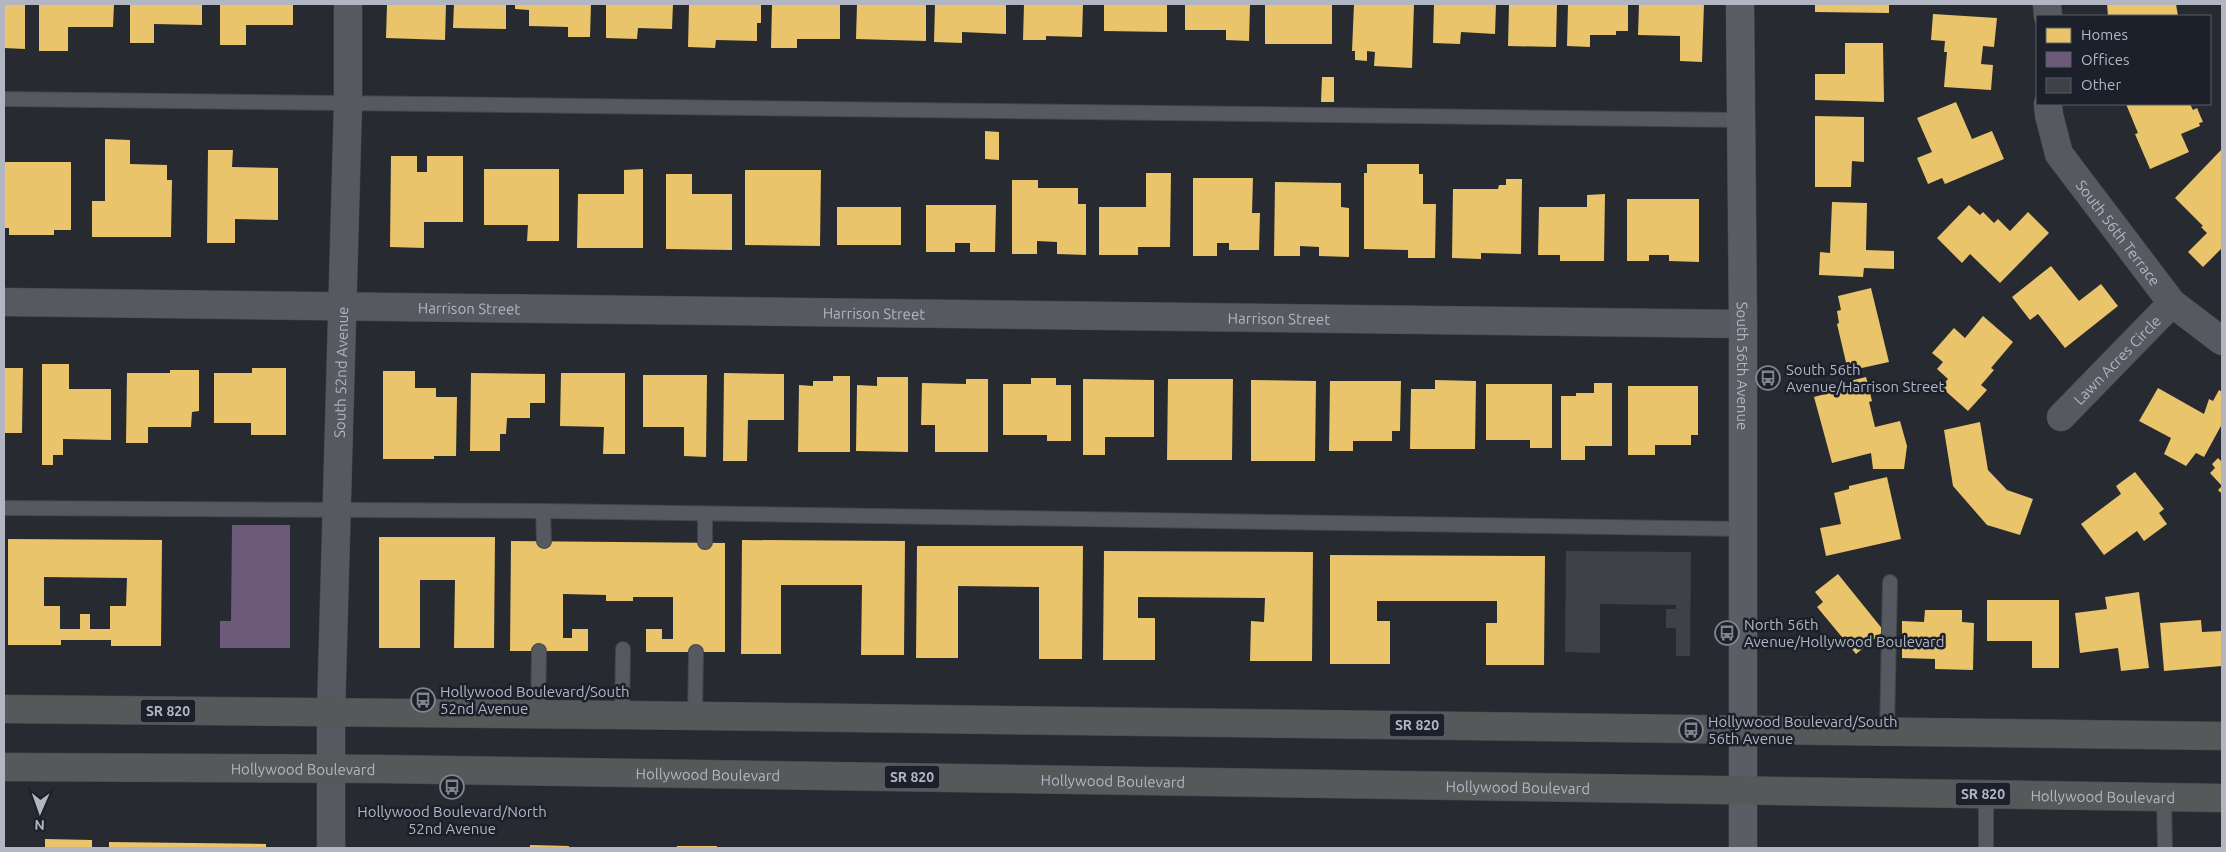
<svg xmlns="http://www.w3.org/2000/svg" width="2226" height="852" viewBox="0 0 2226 852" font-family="Ubuntu,sans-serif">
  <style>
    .homes { fill: #e9c46a; fill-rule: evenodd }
    .offices { fill: #6d597a }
    .building { fill: #3e4146 }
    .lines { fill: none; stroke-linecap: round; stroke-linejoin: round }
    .lane-casing { stroke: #42454a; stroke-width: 16 }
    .street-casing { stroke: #42454a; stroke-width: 29 }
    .secondary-casing { stroke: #42454a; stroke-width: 29 }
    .highway-casing { stroke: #44464d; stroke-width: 29 }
    .lane { stroke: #565960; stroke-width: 14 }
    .street { stroke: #565960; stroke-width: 28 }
    .secondary { stroke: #5b5d64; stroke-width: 28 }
    .highway { stroke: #56585a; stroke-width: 28 }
    .labels { text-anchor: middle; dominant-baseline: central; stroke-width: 5; stroke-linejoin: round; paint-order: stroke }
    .shield { fill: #1c202b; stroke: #848995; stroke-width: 1 }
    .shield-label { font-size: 14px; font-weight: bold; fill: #b1b6c2 }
    .street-label { font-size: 15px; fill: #b1b6c2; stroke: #1c202b }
    .poi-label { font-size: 15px; fill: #b1b6c2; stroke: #1c202b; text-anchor: start }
  </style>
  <rect width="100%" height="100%" fill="#272a31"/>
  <!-- homes -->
  <g class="homes">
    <path d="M4,4H25V49L4,48Z"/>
    <path d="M39,4H114L113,27H68V51H39Z"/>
    <path d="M130,4H202V25L154,24V43H130Z"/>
    <path d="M220,4H293V25H246V45H220Z"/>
    <path d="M387,4H446L445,40L386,38Z"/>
    <path d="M454,4H506V29L453,28Z"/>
    <path d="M515,4H591L590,37H568V27L529,26V10L515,9Z"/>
    <path d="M606,4H673L672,29L638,28L637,39L606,38Z"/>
    <path d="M689,4H761V23H757V41L716,40L715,48L688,47Z"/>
    <path d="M772,4H840V39H797V48H771Z"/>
    <path d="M857,4H926V41L856,39Z"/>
    <path d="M935,4H1006V34L962,32V43L934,42Z"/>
    <path d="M1024,4H1083L1082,37L1046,36V40H1023Z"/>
    <path d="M1104,4H1167V32L1104,31Z"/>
    <path d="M1185,4H1250L1249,41L1226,40V30H1185Z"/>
    <rect x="1265" y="4" width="67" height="40"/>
    <path d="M1354,4H1414L1412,68L1374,66L1375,52L1367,51V61L1355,60V51H1352Z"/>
    <path d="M1434,4H1496L1495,34L1461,32L1460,44L1433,43Z"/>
    <path d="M1509,4H1557L1556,47L1508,46Z"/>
    <path d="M1568,4H1628V31H1616V35H1590V47L1567,46Z"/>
    <path d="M1639,4H1704L1702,62L1680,61V36L1638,35Z"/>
    <path d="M1815,4H1889V13L1815,12Z"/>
    <path d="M2107,4H2176L2178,16H2108Z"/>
    <path d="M1933,14L1997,18L1994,47L1983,46L1981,64L1993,65L1991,90L1944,87L1947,52H1944L1945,41L1931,40Z"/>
    <path d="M1845,43H1883L1884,102L1815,100V74H1845Z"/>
    <path d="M1322,77H1334V102H1321Z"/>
    <path d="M1956,102L1972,139L1992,131L2004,159L1945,184L1942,178L1928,184L1917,158L1932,152L1917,118Z"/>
    <path d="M2126,104H2190L2193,110L2197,108L2203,122L2199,123L2200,126L2181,134L2189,152L2150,169L2135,134L2138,133Z"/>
    <path d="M1815,116L1864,117V162L1852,161L1851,187H1815Z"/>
    <path d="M985,131L999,132V160L985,159Z"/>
    <path d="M105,139L130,140V164L167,165V180H172L171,237H92V201H105Z"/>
    <path d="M2222,149V248L2203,267L2188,252L2207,233L2201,227L2203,226L2175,198Z"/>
    <path d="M208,150H233L232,167L278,168V220L235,219V243H207Z"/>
    <path d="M391,156H417V172H427V156H463V222H424V248L390,247Z"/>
    <path d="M4,162H71V230H54V235H9V228H4Z"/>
    <path d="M1367,164H1419V174H1423V204H1436L1435,258H1408V250L1364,249V173H1367Z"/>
    <path d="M484,169H559V241H527L528,225H484Z"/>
    <path d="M643,169V248H577L578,194H624V170Z"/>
    <path d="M745,170H821L820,246L745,245Z"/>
    <path d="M1146,173H1171L1170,247H1138V255H1099V207H1146Z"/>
    <path d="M666,174H692V194H732V250L666,249Z"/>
    <path d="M1193,178H1253L1252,213H1260L1259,250H1229V243H1217V256H1193Z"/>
    <path d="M1506,179H1522L1521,254L1481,253V259L1452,258L1453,189H1498L1499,185H1506Z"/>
    <path d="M1012,180H1038V188H1078V204H1086V255L1057,254V242L1037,241V254H1012Z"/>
    <path d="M1275,182L1341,183V207L1349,208V257L1319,256V247L1300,246V256H1274Z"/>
    <path d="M1605,194L1604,261H1560V255H1538L1539,207H1587V195Z"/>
    <path d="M1627,199H1699V262L1669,261V255H1649V261H1627Z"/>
    <path d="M1832,202L1867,203L1866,250L1894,251V269L1864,268L1863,277L1819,275L1820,252L1830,253Z"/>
    <path d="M926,205H996L995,252H970V243H955V252H926Z"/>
    <path d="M1969,205L1980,215L1983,212L1994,223L1998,219L2010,231L2028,212L2049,233L2000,283L1970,254L1962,263L1937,238Z"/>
    <rect x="837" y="207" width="64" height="38"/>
    <path d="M2051,266L2079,301L2101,284L2118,306L2065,348L2038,314L2030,320L2012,297Z"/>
    <path d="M1871,288L1889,362L1848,371L1837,324L1839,323L1837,311L1841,310L1838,296Z"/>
    <path d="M1983,316L2013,342L1991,368L1994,370L1981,385L1987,390L1968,411L1941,387L1948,379L1937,369L1943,362L1932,353L1954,328L1965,338Z"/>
    <path d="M42,364H69V389H111V440L63,439V455H53V465H42Z"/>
    <path d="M4,368H23L22,433H4Z"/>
    <path d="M252,368H286V435H251V423H214V373H252Z"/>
    <path d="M170,370H199V411L192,412L191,427H148V443H126L127,373H170Z"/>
    <path d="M383,371H415V388H436V397H457L456,456H434V459H383Z"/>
    <path d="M471,373L545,374V403H530V418H507L506,434H500V451H470Z"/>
    <path d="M561,373H625V454H603L604,427L560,426Z"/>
    <path d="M724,373L784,374V420H748L747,461H723Z"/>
    <path d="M643,375H707L706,457L684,456V427H643Z"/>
    <path d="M833,376H850V452H798L799,385L813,386V381H833Z"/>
    <path d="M877,377H908V452L856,451L857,385L877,386Z"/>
    <path d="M1866,377L1872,401L1869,402L1875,427L1900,421L1907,446L1904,469H1873L1871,453L1832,463L1814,397L1851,387L1850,381Z"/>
    <path d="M1031,378H1056V385H1071V441H1047V435H1003V384H1031Z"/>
    <path d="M966,379H988V452H935V425H921L922,383L966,384Z"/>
    <path d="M1083,379L1154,380V437H1105V455H1083Z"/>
    <path d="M1168,379H1233L1232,460H1167Z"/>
    <path d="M1251,380L1316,381L1315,461H1251Z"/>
    <path d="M1435,380L1476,381L1475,449H1410L1411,389H1435Z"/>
    <path d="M1330,381H1401L1400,431H1392V441H1353V451H1329Z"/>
    <path d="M1594,383H1612V446H1585V460H1561V396H1576V393H1594Z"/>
    <path d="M1486,384H1552V448H1530V440H1486Z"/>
    <path d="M1628,386H1698V435H1691V445H1655V455H1628Z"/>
    <path d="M2158,388L2204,414L2209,399L2213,401L2219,390L2222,392V424L2204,457L2196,453L2186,466L2164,454L2171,438L2139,421Z"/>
    <path d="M1980,422L1988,470L2007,490L2033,499L2020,535L1987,525L1953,486L1944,430Z"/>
    <path d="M2218,458L2222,462V494L2218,490L2222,486L2210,473L2215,468L2212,464Z"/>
    <path d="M2135,472L2164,509L2159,513L2167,524L2144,541L2137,531L2104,555L2081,524L2121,494L2116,486Z"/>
    <path d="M1887,477L1901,539L1826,556L1820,528L1841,524L1834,493L1849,489V486Z"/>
    <path d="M379,537H495L494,648H454L455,580H420V648H379Z"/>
    <path d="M8,539L162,540L161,646H111V640H61V645H8ZM44,577L127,578L126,606H110V629H90V614H80V629H60V606H44Z"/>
    <path d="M742,540L905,541L904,655H861L862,585H781V654H741Z"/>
    <path d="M511,541L725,543V652H646V629H662V639H673V597H633V601H606V595L563,594V638H572V629H588V651H510Z"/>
    <path d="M917,546H1083L1082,659H1039V587L958,586V658H916Z"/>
    <path d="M1104,551L1313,552L1312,661H1250L1251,621L1264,622L1265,598L1138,597V618H1155V660H1103Z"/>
    <path d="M1330,555L1545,556L1544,665H1486V623H1497V601H1377V621H1390V664H1330Z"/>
    <path d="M1838,574L1884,631L1856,654L1817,607L1823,602L1815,592Z"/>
    <path d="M2139,592L2149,668L2121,671L2118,648L2080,653L2075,613L2107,609L2105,597Z"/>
    <path d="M1987,600H2059V668H2032V641H1987Z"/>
    <path d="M1925,610H1962V622L1974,623L1973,670L1935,669V659L1902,658V621L1924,622Z"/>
    <path d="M2201,620L2202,632L2222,631V666L2164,671L2160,623Z"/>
    <path d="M45,839L92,840V848H45Z"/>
    <path d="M109,842L266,844V848H109Z"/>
    <path d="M530,845L569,846V848H530Z"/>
    <rect x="677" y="846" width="40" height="2"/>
  </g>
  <!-- offices -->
  <path class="offices" d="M232,525H290V648H220V621H231Z"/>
  <!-- building -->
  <path class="building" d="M1566,551L1691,552L1690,656H1676V628H1666V609H1676V605L1600,604V653L1565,652Z"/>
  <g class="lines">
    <!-- lane casing -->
    <g class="lane-casing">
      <g id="lane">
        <path d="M4,99L1741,120"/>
        <path d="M4,508L543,511L1743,529"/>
        <path d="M543,511L544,541"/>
        <path d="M705,542V514"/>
        <path d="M538,714L539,651"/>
        <path d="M622,715L623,649"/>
        <path d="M695,716L696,652"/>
        <path d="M1887,732L1890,582"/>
        <path d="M2164,797L2165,848"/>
        <path d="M1986,848V794"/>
      </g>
    </g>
    <!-- street casing -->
    <g class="street-casing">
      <g id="street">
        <path d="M2047,4L2048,16"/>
        <path id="s1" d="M2048,104L2049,115L2059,154L2172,303L2222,341"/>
        <path id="s2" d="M4,302L1743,324"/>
        <path id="s3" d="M2061,417L2172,303"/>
        <path id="s4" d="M331,848V713L348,104V4"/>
      </g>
    </g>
    <!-- secondary casing -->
    <g class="secondary-casing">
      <g id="secondary">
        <path id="s5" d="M1740,4L1743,324V848"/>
      </g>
    </g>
    <!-- highway casing -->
    <g class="highway-casing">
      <g id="highway">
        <path d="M4,709L622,715L2222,736"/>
        <path id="s6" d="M4,767L383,769L2222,798"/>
      </g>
    </g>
    <!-- lane -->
    <use href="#lane" class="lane"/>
    <!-- street -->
    <use href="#street" class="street"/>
    <!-- secondary -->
    <use href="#secondary" class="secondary"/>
    <!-- highway -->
    <use href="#highway" class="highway"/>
  </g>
  <!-- icons -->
  <defs>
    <g id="bus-ring" transform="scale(1.25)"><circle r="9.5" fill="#1c202b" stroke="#81858f" stroke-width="1.5"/><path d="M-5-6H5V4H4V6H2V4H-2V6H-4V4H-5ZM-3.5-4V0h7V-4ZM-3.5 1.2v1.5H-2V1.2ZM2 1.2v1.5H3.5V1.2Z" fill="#81858f"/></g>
  </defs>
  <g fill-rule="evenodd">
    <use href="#bus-ring" x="1768" y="378"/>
    <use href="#bus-ring" x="1727" y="633"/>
    <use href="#bus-ring" x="423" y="700"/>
    <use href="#bus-ring" x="1691" y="730"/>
    <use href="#bus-ring" x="452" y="787"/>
  </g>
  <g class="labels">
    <!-- shield labels -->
    <g class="shield">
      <rect x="140.5" y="699.5" width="55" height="23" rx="4"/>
      <rect x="1389.5" y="713.5" width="55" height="23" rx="4"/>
      <rect x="884.5" y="765.5" width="55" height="23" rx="4"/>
      <rect x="1955.5" y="782.5" width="55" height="23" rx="4"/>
    </g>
    <g class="shield-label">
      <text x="168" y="711">SR 820</text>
      <text x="1417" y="725">SR 820</text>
      <text x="912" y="777">SR 820</text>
      <text x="1983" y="794">SR 820</text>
    </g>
    <!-- street labels -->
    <g class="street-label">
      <text stroke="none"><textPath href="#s1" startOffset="150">South 56th Terrace</textPath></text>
      <text stroke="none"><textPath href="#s2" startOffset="465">Harrison Street</textPath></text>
      <text stroke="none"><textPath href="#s2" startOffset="870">Harrison Street</textPath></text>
      <text stroke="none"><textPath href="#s2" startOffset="1275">Harrison Street</textPath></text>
      <text stroke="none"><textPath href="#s3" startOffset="80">Lawn Acres Circle</textPath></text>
      <text stroke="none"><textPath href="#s5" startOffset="362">South 56th Avenue</textPath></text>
      <text stroke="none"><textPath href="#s4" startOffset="476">South 52nd Avenue</textPath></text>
      <text stroke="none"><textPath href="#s6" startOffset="299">Hollywood Boulevard</textPath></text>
      <text stroke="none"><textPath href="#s6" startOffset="704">Hollywood Boulevard</textPath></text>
      <text stroke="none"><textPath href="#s6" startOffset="1109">Hollywood Boulevard</textPath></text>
      <text stroke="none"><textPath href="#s6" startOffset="1514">Hollywood Boulevard</textPath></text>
      <text stroke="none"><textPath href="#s6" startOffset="2099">Hollywood Boulevard</textPath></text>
    </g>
    <!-- poi labels -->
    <g class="poi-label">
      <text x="1786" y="369">South 56th<tspan x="1786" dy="17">Avenue/Harrison Street</tspan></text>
      <text x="1744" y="624">North 56th<tspan x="1744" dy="17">Avenue/Hollywood Boulevard</tspan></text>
      <text x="440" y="691">Hollywood Boulevard/South<tspan x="440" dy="17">52nd Avenue</tspan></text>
      <text x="1708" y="721">Hollywood Boulevard/South<tspan x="1708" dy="17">56th Avenue</tspan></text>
      <text x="452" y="811" text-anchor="middle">Hollywood Boulevard/North<tspan x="452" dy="17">52nd Avenue</tspan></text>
    </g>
  </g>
  <!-- border -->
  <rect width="2226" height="852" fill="none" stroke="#b1b6c2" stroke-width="10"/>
  <!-- legend -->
  <rect x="2036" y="15" width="175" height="90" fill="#1c202b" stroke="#585c67"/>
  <rect x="2046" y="28" width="25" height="15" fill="#e9c46a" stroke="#585c67"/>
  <text x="2081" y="40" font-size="15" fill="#b1b6c2">Homes</text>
  <rect x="2046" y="52" width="25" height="15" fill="#6d597a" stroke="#585c67"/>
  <text x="2081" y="65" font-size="15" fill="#b1b6c2">Offices</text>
  <rect x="2046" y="78" width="25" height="15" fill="#3e4146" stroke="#585c67"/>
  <text x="2081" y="90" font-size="15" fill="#b1b6c2">Other</text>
  <!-- north arrow -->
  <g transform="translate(40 812) rotate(182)" stroke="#1c202b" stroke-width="4" paint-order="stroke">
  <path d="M0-4L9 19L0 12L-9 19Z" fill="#b1b6c2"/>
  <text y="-8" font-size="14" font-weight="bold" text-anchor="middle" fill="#b1b6c2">N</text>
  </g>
</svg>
